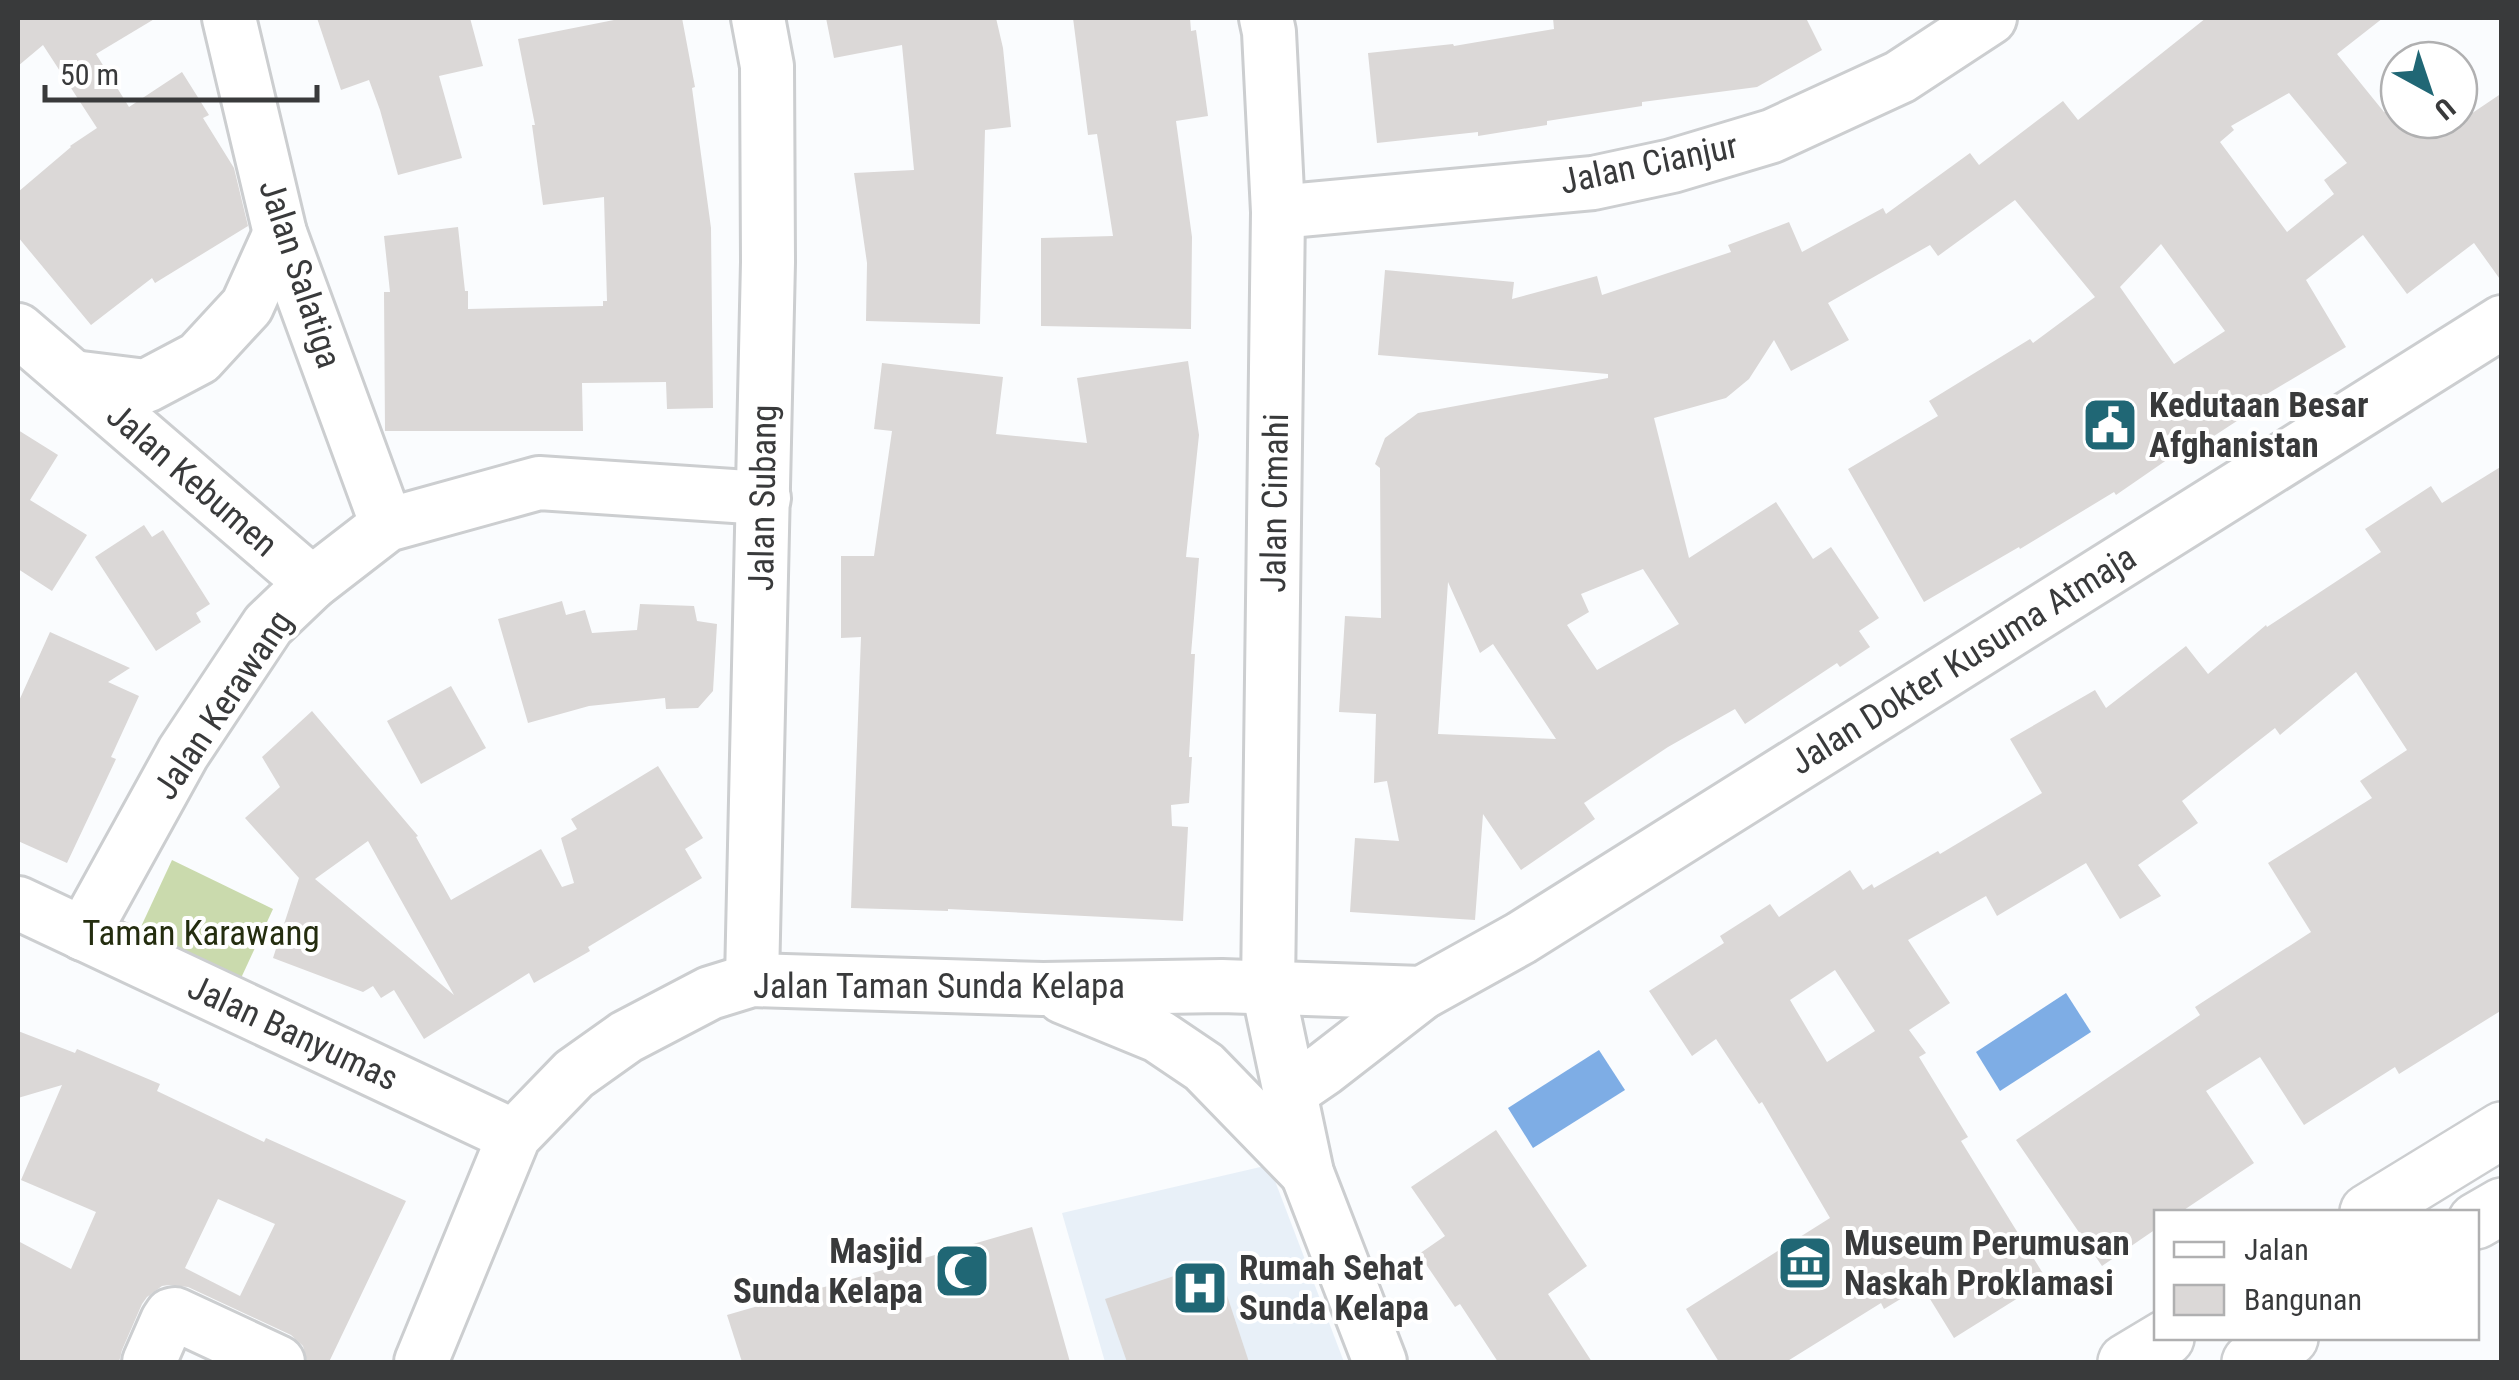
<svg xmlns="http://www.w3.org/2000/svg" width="2519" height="1380" viewBox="0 0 2519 1380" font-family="'Roboto Condensed',sans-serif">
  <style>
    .built { fill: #e8f0f8 }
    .green { fill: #cadaad }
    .water { fill: #7eade5 }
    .building { fill: #dbd8d7; fill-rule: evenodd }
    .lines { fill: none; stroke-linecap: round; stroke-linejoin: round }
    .minor-casing { stroke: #ccced0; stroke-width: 58 }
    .major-casing { stroke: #ccced0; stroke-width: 60 }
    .minor { stroke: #fff; stroke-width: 52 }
    .major { stroke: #fff; stroke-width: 55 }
    .labels { text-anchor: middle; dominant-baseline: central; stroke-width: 8; stroke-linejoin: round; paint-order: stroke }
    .street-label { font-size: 35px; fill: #393a3b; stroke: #fff }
    .poi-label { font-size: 35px; font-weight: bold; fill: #393a3b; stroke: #fff; text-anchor: start }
    .park-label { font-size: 35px; fill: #242d0f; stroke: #fff }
  </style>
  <rect width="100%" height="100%" fill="#fafcfe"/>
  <!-- built -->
  <path class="built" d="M1269,1165L1344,1362H1105L1062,1213Z"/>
  <!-- green -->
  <path class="green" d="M172,860L273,909L229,1004L126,959Z"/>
  <!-- water -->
  <g class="water">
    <path d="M2066,993L2091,1032L2000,1091L1976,1052Z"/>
    <path d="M1599,1050L1625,1090L1533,1148L1508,1108Z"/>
  </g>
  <!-- building -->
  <g class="building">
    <path d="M18,18H156L96,54L129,107L182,72L209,115L203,118L234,168L248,226L155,283L152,278L91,325L18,237V192L71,147L70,146L97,128L43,45L18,66Z"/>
    <path d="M317,18H470L483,66L439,76L462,158L398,175L380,110L369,80L341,90Z"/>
    <path d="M624,18H682L695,87L692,88L711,228L713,408L667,409L666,382L582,383L583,431H385L384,292H390L384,236L458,227L465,291H468V309L603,306V301H607L604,197L543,205L532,125H535L518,39Z"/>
    <path d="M826,18H996L1003,48L1011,127L985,130L980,324L866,321L867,263L854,173L914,170L902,45L834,58Z"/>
    <path d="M1073,18H1190L1191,31L1196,30L1208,116L1176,121L1192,237L1191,329L1041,326V238L1113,236L1097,134L1088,135Z"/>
    <path d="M1553,18H1806L1822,50L1757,87L1642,102V106L1547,121V125L1478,136V132L1377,143L1368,53L1453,44L1454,46L1554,29Z"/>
    <path d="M2206,18H2383L2337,54L2384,112L2399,102V120H2462L2502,93V282L2474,243L2407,294L2363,235L2306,280L2346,347L2262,397L2266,402L2191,451L2187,446L2116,495L2114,492L2020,549L2019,547L1924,602L1848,469L1938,416L1929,401L2030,339L2033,343L2095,297L2015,200L1938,256L1930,245L1828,303L1849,340L1791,371L1774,340L1749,379L1726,398L1654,418L1689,558L1776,502L1813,559L1831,547L1879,618L1859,631L1870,647L1840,667L1837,663L1745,724L1735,709L1668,747L1584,803L1595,819L1521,870L1483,814L1475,920L1350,912L1355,838L1399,841L1387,781L1374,783L1376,714L1339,712L1345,616L1381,618L1380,468L1375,464L1385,438L1418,413L1608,378V374L1378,355L1385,270L1514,282L1512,299L1597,276L1602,295L1731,252L1728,245L1789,222L1802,252L1883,208L1886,214L1970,153L1979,165L2063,101L2078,120ZM2289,93L2347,163L2324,180L2334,194L2287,232L2220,142L2234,130L2231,126ZM2161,244L2225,331L2174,364L2120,287ZM1643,569L1679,624L1597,670L1567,625L1589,612L1581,594ZM1448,582L1480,653L1493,644L1556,739L1438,734Z"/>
    <path d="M1188,361L1199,435L1186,557L1199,558L1191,654H1195L1189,757H1192L1189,803L1171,805L1172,826L1188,827L1183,921L948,909V911L851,908L861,637L841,638V556H874L892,431L874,429L882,363L1003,377L996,434L1087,443L1077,378Z"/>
    <path d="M18,430L58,455L30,500L87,535L52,591L18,569Z"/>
    <path d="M2502,466V1010L2399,1074L2395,1067L2304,1125L2260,1057L2206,1091L2254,1163L2181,1212H2156V1229L2102,1266L2016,1140L2200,1015L2195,1007L2311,932L2268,863L2372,798L2360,781L2407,750L2356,672L2280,735L2275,728L2182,801L2198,823L2138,865L2161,896L2120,919L2086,863L1997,916L1986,896L1908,940L1950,1003L1909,1030L1926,1053L1919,1057L1968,1137L1961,1141L2047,1280L1954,1338L1922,1286L1884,1309L1881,1303L1786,1362H1719L1686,1309L1830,1218L1762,1102L1759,1104L1716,1039L1692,1056L1649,991L1724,943L1720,936L1770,904L1779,917L1850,870L1863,890L1872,884L1874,888L1938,851L1940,854L2042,793L2010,739L2095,690L2106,708L2186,646L2208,674L2266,625L2267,627L2381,552L2365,529L2431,486L2442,503ZM1835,970L1875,1031L1827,1062L1790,1000Z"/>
    <path d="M144,525L152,537L163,530L210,604L196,613L201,622L156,651L95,557Z"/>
    <path d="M562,601L566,615L585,610L592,633L637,630L640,604L694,606L697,621L717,624L713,691L698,708L666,709L665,698L589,706L528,723L498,619Z"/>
    <path d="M50,632L130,668L108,682L139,696L111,757L116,759L67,863L18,841V703Z"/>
    <path d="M451,686L486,748L421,784L387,721Z"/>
    <path d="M312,711L418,836L416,837L451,900L541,849L562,887L574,883L561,838L577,829L571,819L658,766L703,838L685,849L702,878L588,947L590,951L534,983L529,973L424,1039L394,990L381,998L373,986L363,992L273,958L299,878L245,818L280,787L262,757ZM368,841L454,995L315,879Z"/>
    <path d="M18,1031L75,1053L77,1049L160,1084L157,1091L264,1142L266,1138L406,1201L329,1362H307L303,1346L291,1335L188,1287L169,1285L162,1286L147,1297L142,1304L122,1350L119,1362H18V1241L71,1269L96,1212L21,1180L62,1085L18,1098ZM218,1199L275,1224L240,1296L185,1268Z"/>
    <path d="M1496,1130L1587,1266L1548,1294L1592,1362H1498L1460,1304L1455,1307L1419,1254L1445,1236L1411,1187Z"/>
    <path d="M1032,1227L1070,1362H742L727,1315Z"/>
    <path d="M1216,1262L1249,1362H1127L1105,1299Z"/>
  </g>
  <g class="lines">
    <!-- minor casing -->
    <g class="minor-casing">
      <g id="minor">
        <path d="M229,18L280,233L387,525"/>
        <path d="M1266,18L1269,32L1278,212L1268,989L1307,1173L1380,1362"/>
        <path d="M1278,212L1593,183L1672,166L1772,136L1900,77L1990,18"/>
        <path d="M18,330L312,583"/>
        <path d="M73,377L146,386L199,358L247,306L280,233"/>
        <path d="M18,903L514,1136"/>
        <path d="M83,934L183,753L268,625L312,583L387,525L539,483L764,498"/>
        <path d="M752,980L768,262L767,66L758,18"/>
        <path d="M1063,997L1158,1036L1204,1067L1307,1173"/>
        <path d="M1289,1093L1324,1069L1422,993L1521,938L2502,322"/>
        <path d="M149,1362L167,1321L171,1315L175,1314L278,1362"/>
        <path d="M421,1362L514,1136L574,1074L626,1037L710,993L752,980L1043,989L1222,986L1422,993"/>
      </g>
    </g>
    <!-- major casing -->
    <g class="major-casing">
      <g id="major">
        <path d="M2368,1212L2502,1130"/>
        <path d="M2476,1221L2502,1206"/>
        <path d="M2126,1362L2166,1338"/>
        <path d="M2250,1362L2290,1338"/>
      </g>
    </g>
    <!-- minor -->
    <use href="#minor" class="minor"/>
    <!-- major -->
    <use href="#major" class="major"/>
  </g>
  <!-- icons -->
  <defs>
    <g id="civic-square" transform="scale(2.875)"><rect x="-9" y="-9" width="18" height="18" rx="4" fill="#206775" stroke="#fff"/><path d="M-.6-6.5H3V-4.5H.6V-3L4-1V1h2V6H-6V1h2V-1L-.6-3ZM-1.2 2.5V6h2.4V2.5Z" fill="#fff"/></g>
    <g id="museum-square" transform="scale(2.875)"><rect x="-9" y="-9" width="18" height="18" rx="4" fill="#206775" stroke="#fff"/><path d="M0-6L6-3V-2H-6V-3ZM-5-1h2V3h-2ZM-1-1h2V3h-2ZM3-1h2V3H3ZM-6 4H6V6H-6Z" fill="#fff"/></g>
    <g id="mosque-square" transform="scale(2.875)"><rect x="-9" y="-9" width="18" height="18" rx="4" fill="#206775" stroke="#fff"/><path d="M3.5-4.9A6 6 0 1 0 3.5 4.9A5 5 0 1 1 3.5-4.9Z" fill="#fff"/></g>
    <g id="hospital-square" transform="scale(2.875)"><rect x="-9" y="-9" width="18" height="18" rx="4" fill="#206775" stroke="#fff"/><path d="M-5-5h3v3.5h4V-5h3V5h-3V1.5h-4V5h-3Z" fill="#fff"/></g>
  </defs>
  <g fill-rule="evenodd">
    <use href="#civic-square" x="2110" y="425"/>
    <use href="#museum-square" x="1805" y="1263"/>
    <use href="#mosque-square" x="962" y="1271"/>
    <use href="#hospital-square" x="1200" y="1288"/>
  </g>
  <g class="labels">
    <!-- street labels -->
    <g class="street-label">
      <text transform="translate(1649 164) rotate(-12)">Jalan Cianjur</text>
      <text transform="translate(300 274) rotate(72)">Jalan Salatiga</text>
      <text transform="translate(192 480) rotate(41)">Jalan Kebumen</text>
      <text transform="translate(763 498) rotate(-89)">Jalan Subang</text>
      <text transform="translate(1275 503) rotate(-89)">Jalan Cimahi</text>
      <text transform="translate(1963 660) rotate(-32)">Jalan Dokter Kusuma Atmaja</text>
      <text transform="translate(223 705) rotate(-56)">Jalan Kerawang</text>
      <text x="939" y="986">Jalan Taman Sunda Kelapa</text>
      <text transform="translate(293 1033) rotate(25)">Jalan Banyumas</text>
    </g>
    <!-- poi labels -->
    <g class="poi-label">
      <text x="2149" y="405">Kedutaan Besar<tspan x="2149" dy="40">Afghanistan</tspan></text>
      <text x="1844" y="1243">Museum Perumusan<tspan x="1844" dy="40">Naskah Proklamasi</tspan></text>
      <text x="923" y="1251" text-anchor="end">Masjid<tspan x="923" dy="40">Sunda Kelapa</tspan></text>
      <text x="1239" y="1268">Rumah Sehat<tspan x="1239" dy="40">Sunda Kelapa</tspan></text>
    </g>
    <!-- park labels -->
    <g class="park-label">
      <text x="201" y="933">Taman Karawang</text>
    </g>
  </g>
  <!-- border -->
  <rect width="2519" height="1380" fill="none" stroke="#393a3b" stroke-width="40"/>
  <!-- legend -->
  <rect x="2154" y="1210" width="325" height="130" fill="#ffffff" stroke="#b0b0b1" stroke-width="2.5"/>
  <rect x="2174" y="1242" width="50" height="15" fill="#ffffff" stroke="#b0b0b1" stroke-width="2.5"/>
  <text x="2244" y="1260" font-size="30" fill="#393a3b">Jalan</text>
  <rect x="2174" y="1285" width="50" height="30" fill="#dbd8d7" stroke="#b0b0b1" stroke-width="2.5"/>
  <text x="2244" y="1310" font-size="30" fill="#393a3b">Bangunan</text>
  <!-- north arrow -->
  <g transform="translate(2429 90) rotate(140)"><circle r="48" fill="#ffffff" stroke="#b0b0b1" stroke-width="2.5"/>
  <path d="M0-8L18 38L0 25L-18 38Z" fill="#206775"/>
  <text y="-15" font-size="28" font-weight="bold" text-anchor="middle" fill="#393a3b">U</text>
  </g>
  <!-- scale -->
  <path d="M45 85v15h272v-15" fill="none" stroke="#393a3b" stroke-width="5"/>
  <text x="60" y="85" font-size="30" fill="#393a3b" stroke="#ffffff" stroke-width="8" paint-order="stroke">50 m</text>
</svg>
